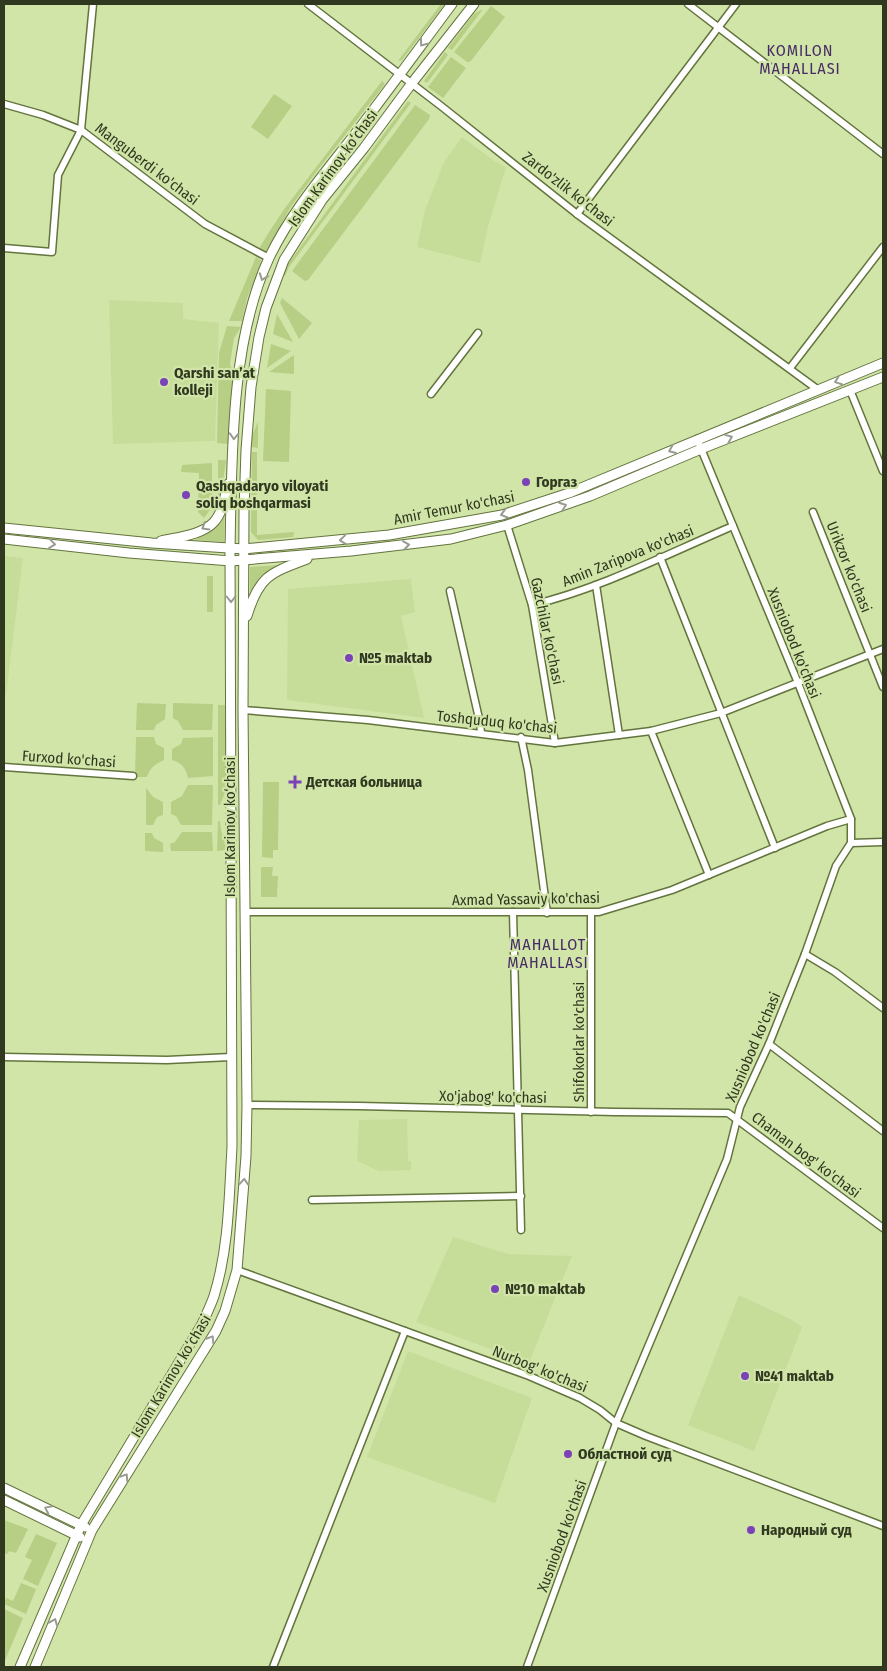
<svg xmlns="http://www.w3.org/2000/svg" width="887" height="1671" viewBox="0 0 887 1671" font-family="'Fira Sans Condensed',sans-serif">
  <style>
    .built { fill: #c6dd99 }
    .green { fill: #b7ce85 }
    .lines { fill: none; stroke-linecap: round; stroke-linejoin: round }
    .minor-casing { stroke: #63743d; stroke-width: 9 }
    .major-casing { stroke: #63743d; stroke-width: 11 }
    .minor { stroke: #fff; stroke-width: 6 }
    .major { stroke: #fff; stroke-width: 9 }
    .oneway { stroke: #989c90 }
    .poi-dot { fill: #7b41b7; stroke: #d1e5a9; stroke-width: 2 }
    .labels { text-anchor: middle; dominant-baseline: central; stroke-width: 4.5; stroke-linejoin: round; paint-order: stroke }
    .street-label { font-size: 15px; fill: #313820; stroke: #d1e5a9 }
    .poi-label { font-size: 15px; font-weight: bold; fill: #313820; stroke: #d1e5a9; text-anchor: start }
    .neighbourhood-label { font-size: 16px; letter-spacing: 1px; fill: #462b65; stroke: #d1e5a9 }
  </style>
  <rect width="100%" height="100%" fill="#d1e5a9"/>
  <!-- built -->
  <g class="built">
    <path d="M462,137L493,160L506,167L488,227L480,263L417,247L425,210L444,162Z"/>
    <path d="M109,300L183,303V319L219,323L215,441L113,444Z"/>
    <path d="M4,556L23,558L6,695H4Z"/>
    <path d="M411,579L415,612L401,616L424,718L287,700L288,589Z"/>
    <path d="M407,1119L408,1161H411V1170L379,1171L357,1161L359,1120Z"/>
    <path d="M453,1237L508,1254L572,1256L529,1363L416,1322Z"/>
    <path d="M739,1295L792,1320L802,1327L754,1451L688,1425Z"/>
    <path d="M408,1351L532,1398L495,1503L367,1457Z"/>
  </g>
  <!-- green -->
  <g class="green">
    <path d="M441,4H445L402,60L398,61Z"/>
    <path d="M491,6L505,17L470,62H467L454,52Z"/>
    <path d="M483,9L452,50L448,48L474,14Z"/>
    <path d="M445,52L448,55L427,83L424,81Z"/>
    <path d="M451,57L466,68L443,98L428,87Z"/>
    <path d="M382,81L385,84L317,171L290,208L267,253L259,249L269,232L285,208Z"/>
    <path d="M274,94L292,106L268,139L251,127Z"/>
    <path d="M408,101L411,103L289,267L285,276L283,275L287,265L301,246Z"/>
    <path d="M415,105L430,115L429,119L308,280L305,281L292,271Z"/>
    <path d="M256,257L262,261L247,298L242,321H229Z"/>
    <path d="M282,298L312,323L299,339L280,303Z"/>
    <path d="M277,314L293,342L273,334Z"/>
    <path d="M227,326L241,327L234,338L230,364L233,377L228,444L217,443L219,353Z"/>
    <path d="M271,344L291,351L267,368Z"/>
    <path d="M294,355V374L269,372Z"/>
    <path d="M266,389L291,391L289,462L263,461Z"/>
    <path d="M258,422V448L252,447V436Z"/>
    <path d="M252,452H257V535L294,532L293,537L258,540L251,532Z"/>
    <path d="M218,460H226L221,497L218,505Z"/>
    <path d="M212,463V507L204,518L198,512L199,473L181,472L182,465Z"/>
    <path d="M225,506L224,542L187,539L199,536Z"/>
    <path d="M279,565L260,577L250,596V567Z"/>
    <rect x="207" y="576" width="6" height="36"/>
    <path d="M137,703L166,704L165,719L156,725L154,730H136Z"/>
    <path d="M173,703L213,704L212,730H183L178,721L173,718Z"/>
    <path d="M218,705H226V790L220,805H218Z"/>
    <path d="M136,737H154L156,744L164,748V760C155,764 150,768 147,777H135Z"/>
    <path d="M213,737V776L188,778C186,768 182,763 172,760V749L181,744L183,738Z"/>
    <path d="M263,782H279L278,850H273V858L262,857Z"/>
    <path d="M188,785H213L212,825H181L176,816L171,814V802L182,796Z"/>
    <path d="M146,788L153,797L163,802V815L157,817L153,825H146Z"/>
    <path d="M218,821H220C220,832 226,840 225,850L217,851Z"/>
    <path d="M182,832H212L213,851H171L170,844L175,842Z"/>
    <path d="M145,833H152L154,838L163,843V852L145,851Z"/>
    <path d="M261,867H273L272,876H278L277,897H261Z"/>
    <path d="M4,1520L28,1529L16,1553L9,1551L7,1554L4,1553Z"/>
    <path d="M36,1534L57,1543L38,1586L23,1579L32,1560L25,1557Z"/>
    <path d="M21,1583L36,1589L26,1614L4,1604L6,1598L13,1601Z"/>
    <path d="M4,1609L23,1618L4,1663Z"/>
  </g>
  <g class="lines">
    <!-- minor casing -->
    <g class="minor-casing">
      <g id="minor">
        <path d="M308,4L441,106L577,214L817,389"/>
        <path d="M688,4L883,154"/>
        <path d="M4,104L43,115L81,130L205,224L269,258"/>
        <path d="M577,214L736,4"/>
        <path d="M4,248L52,252L58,175L81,130L93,4"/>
        <path d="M790,368L883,247"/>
        <path d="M850,390L883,471"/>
        <path d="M431,394L478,333"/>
        <path d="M813,512L883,687"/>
        <path d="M507,525L532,605L555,743"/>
        <path d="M660,557L775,848"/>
        <path d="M596,585L619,735"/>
        <path d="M450,591L480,723L481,733"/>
        <path d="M532,605C602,588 667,554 733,526"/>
        <path d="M243,710L368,720L555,743L651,731L721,713L883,649"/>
        <path d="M651,731L709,875"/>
        <path d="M521,737L528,770L547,913"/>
        <path d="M4,767L133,776"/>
        <path d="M851,843L883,842"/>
        <path d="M245,912H599L672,890L827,826L851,819"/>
        <path d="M513,912L521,1230"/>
        <path d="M805,954L835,972L883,1008"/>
        <path d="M769,1044L883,1131"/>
        <path d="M4,1057L167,1060L231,1057"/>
        <path d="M247,1105L359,1106L615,1112L728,1113L883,1228"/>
        <path d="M591,1112V913"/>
        <path d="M312,1200L521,1196"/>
        <path d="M237,1270L529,1376L580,1398L600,1410L616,1423L646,1436L883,1526"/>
        <path d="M273,1667L405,1331"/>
        <path d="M527,1667L616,1423L727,1159L740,1107L769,1044L805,954L836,866L851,843V819L798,683L697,439"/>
      </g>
    </g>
    <!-- major casing -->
    <g class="major-casing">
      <g id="major">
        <path d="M4,528L152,543L244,549L389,535L502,515L569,493L883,363"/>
        <path d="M4,539L129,553L231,561L351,551L451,539L507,525L590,496L701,449L883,377"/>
        <path d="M161,541C178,537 202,535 214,522C223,512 225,496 228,484"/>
        <path d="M247,616C259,576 270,573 307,559"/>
        <path d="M4,1488L85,1527"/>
        <path d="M4,1500L80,1537"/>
        <path d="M20,1667L81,1525L202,1324C206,1315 211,1305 214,1296C229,1248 229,1197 232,1147L230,549C232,458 230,342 269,258C291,212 324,174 355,134C388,91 420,47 452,4"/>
        <path d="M35,1667L92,1530L216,1331L225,1311L237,1270L246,1156L247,1105L243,710L244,511L246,450L251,387L259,337L266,308L284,260L322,200L364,148L412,83L474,4"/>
      </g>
    </g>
    <!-- minor -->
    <use href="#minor" class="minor"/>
    <!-- major -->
    <use href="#major" class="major"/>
  </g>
  <!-- one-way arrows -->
  <defs><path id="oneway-chevron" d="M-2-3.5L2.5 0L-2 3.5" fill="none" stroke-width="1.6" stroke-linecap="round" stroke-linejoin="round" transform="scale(1.25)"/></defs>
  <g class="oneway">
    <use href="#oneway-chevron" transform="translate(423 43) rotate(127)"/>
    <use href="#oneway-chevron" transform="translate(263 277) rotate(110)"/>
    <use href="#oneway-chevron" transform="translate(838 381) rotate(159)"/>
    <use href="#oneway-chevron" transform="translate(234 436) rotate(93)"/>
    <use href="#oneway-chevron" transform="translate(729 438) rotate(-22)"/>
    <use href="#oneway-chevron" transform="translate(672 450) rotate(157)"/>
    <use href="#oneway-chevron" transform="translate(563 506) rotate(-20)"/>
    <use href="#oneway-chevron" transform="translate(504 514) rotate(164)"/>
    <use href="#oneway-chevron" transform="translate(205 527) rotate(149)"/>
    <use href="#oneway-chevron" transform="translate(343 540) rotate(174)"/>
    <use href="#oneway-chevron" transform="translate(52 544) rotate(7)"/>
    <use href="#oneway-chevron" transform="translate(406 545) rotate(-8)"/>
    <use href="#oneway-chevron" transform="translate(231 599) rotate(90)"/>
    <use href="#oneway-chevron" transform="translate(244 1182) rotate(-86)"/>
    <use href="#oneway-chevron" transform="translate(211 1339) rotate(-58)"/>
    <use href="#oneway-chevron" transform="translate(125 1477) rotate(-58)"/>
    <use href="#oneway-chevron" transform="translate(48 1509) rotate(-154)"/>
    <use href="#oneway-chevron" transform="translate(54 1622) rotate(-68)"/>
  </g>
  <!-- markers -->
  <g class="poi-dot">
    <circle cx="164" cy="382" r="5"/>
    <circle cx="526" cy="482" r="5"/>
    <circle cx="186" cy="495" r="5"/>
    <circle cx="349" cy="658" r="5"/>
    <path d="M292.5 774.5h5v5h5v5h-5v5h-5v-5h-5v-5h5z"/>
    <circle cx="495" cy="1289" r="5"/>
    <circle cx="745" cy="1376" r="5"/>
    <circle cx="568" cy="1454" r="5"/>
    <circle cx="751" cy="1530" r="5"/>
  </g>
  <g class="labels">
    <!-- street labels -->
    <g class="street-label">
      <text transform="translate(147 164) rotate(37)">Manguberdi ko'chasi</text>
      <text transform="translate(333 168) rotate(-54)">Islom Karimov ko‘chasi</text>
      <text transform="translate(568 189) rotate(38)">Zardo'zlik ko'chasi</text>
      <text transform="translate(454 508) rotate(-11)">Amir Temur ko'chasi</text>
      <text transform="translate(628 556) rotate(-22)">Amin Zaripova ko'chasi</text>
      <text transform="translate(849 567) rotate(68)">Urikzor ko'chasi</text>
      <text transform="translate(547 631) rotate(78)">Gazchilar ko'chasi</text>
      <text transform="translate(794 643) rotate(68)">Xusniobod ko'chasi</text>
      <text transform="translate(497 722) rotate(6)">Toshquduq ko'chasi</text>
      <text transform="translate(69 759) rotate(4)">Furxod ko'chasi</text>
      <text transform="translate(230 827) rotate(-90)">Islom Karimov ko‘chasi</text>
      <text transform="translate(526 899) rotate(-1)">Axmad Yassaviy ko'chasi</text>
      <text transform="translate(579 1042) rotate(-90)">Shifokorlar ko'chasi</text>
      <text transform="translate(753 1047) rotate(-67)">Xusniobod ko'chasi</text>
      <text transform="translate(493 1097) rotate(1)">Xo'jabog' ko'chasi</text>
      <text transform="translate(806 1155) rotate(37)">Chaman bog' ko'chasi</text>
      <text transform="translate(540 1369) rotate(22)">Nurbog' ko'chasi</text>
      <text transform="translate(171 1376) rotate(-59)">Islom Karimov ko‘chasi</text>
      <text transform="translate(562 1536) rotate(-70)">Xusniobod ko'chasi</text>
    </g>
    <!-- poi labels -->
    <g class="poi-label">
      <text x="174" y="373">Qarshi san’at<tspan x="174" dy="17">kolleji</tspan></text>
      <text x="536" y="482">Горгаз</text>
      <text x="196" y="486">Qashqadaryo viloyati<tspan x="196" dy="17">soliq boshqarmasi</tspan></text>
      <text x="359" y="658">№5 maktab</text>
      <text x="306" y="782">Детская больница</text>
      <text x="505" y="1289">№10 maktab</text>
      <text x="755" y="1376">№41 maktab</text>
      <text x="578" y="1454">Областной суд</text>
      <text x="761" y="1530">Народный суд</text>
    </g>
    <!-- neighbourhood labels -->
    <g class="neighbourhood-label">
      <text x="800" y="50">KOMILON<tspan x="800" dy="18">MAHALLASI</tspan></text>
      <text x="548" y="944">MAHALLOT<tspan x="548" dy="18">MAHALLASI</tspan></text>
    </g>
  </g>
  <!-- border -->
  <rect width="887" height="1671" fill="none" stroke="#313820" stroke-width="10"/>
</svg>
